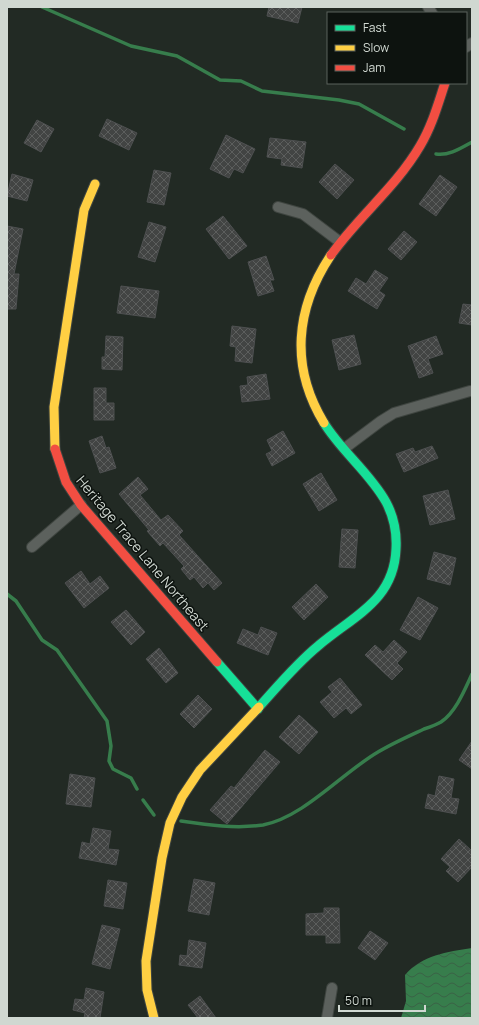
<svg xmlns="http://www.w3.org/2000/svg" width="479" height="1025" viewBox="0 0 479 1025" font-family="Manrope,sans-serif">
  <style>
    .water { fill: url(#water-waves) }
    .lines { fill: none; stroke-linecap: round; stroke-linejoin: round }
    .stream { stroke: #377d4c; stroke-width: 3.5 }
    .building { fill: url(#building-cross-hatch); stroke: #4e5051 }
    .street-casing { stroke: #3f4540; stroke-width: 12 }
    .fast-casing { stroke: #3f4540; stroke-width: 11 }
    .slow-casing { stroke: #3f4540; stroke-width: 11 }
    .jam-casing { stroke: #3f4540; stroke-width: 11 }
    .street { stroke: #5c615d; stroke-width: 10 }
    .fast { stroke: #16e098; stroke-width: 9 }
    .slow { stroke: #ffcf43; stroke-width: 9 }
    .jam { stroke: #f24e42; stroke-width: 9 }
    .labels { text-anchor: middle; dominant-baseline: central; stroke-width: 3; stroke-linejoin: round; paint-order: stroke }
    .street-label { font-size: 14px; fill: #d0d8d1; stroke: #0d130f }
  </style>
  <defs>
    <pattern id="water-waves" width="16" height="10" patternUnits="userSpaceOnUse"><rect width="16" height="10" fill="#377d4c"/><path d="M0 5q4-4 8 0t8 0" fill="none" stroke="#3a6246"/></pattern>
    <pattern id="building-cross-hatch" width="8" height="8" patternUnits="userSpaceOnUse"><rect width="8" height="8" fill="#424443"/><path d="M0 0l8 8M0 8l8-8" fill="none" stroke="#5c5e5d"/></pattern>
  </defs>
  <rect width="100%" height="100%" fill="#222a24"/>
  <!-- water -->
  <path class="water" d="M472,948V1018H401L406,1001L405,975C422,955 447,952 472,948Z"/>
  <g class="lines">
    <!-- stream -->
    <g class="stream">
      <path d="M42,7L131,46L177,56L220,80L241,81L262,91L339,100L359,104L404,129"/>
      <path d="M436,154C449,156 461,148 472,142"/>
      <path d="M7,594L16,601L42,640L57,650L107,721L111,746L109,761L113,769L131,778L137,789"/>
      <path d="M143,800L154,815"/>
      <path d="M181,821C208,825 236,829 263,825C304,817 342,773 378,752C393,743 409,736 424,729C430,727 436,725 441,722C456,712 465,689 472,674"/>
    </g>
  </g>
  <!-- building -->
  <g class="building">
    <path d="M269,7H302L298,23L267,16Z"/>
    <path d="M107,119L137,133L129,150L99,136Z"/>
    <path d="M37,120L54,129L41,152L24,143Z"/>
    <path d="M226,135L255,149L243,173L234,169L229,178L210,169Z"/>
    <path d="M270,138L306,142L302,168L281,165L282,159L267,157Z"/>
    <path d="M335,164L354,180L337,199L319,182Z"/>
    <path d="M154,170L171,173L164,205L147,202Z"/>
    <path d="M12,174L33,180L27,201L7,196Z"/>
    <path d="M440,175L457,187L436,216L419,204Z"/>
    <path d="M223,216L247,246L229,259L206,229Z"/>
    <path d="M149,222L166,227L155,262L138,257Z"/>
    <path d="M7,226L23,229L14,274H19L16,309H7Z"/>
    <path d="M404,231L417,242L401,260L388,249Z"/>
    <path d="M266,256L274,280H270L274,291L258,296L248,262Z"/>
    <path d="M375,270L388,278L379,291L385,295L377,309L348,291L356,278L366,284Z"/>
    <path d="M121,286L159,291L155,318L117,313Z"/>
    <path d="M463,304L472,305V325L459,323Z"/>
    <path d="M232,326L256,329L252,363L235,361L236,347L230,346Z"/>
    <path d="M354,335L361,364L339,370L332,340Z"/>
    <path d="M106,336L123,337L122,370L102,369V357H105Z"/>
    <path d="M436,336L443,354L428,359L433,373L419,378L408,346Z"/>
    <path d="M266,374L270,399L242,402L240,386L248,385L247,377Z"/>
    <path d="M94,388H106V403H114V420H94Z"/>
    <path d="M283,431L295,453L272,466L266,454L272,451L267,440Z"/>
    <path d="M102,436L106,448L109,447L116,468L100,473L89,441Z"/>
    <path d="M432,446L438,458L404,472L396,454L413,448L415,452Z"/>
    <path d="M321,473L337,500L319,511L303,484Z"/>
    <path d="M138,477L148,489L140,495L161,520L168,515L183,531L179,535L222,583L214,590L208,583L203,588L194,577L190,580L181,569L184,566L163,543L160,546L147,531L149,530L119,494Z"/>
    <path d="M448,490L455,519L430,525L423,496Z"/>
    <path d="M342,529L358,530L355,568L339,567Z"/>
    <path d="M434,552L456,558L450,585L427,579Z"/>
    <path d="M81,571L90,584L100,576L109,588L84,608L65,583Z"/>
    <path d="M316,584L328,597L304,620L292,607Z"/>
    <path d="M418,597L438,608L420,640L400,630Z"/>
    <path d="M126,610L145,632L131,645L111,622Z"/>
    <path d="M261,627L277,633L268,655L237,643L243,629L258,635Z"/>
    <path d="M394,640L407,652L397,663L403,669L392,680L365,655L375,645L383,652Z"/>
    <path d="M159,648L178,673L166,683L146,659Z"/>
    <path d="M340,678L362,705L351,714L346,708L334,718L320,702L332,692L328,687Z"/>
    <path d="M198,695L212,709L194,728L180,714Z"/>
    <path d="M299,715L318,732L299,754L279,737Z"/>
    <path d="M472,741V769L459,760Z"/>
    <path d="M265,750L280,762L227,824L210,810L231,786L234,788Z"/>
    <path d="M70,774L95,778L91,807L66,804Z"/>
    <path d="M439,776L454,779L451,798L459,799L456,814L425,808L428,794L435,796Z"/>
    <path d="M93,828L111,831L108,849L119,850L116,865L79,858L82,842L90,844Z"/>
    <path d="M459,839L472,851V867L458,882L446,871L450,867L441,859Z"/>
    <path d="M194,879L215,883L209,915L188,911Z"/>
    <path d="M108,880L127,883L123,909L104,906Z"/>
    <path d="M324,908H339L340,943H326V935H306V914L324,913Z"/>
    <path d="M102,925L120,929L110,969L92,964Z"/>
    <path d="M370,931L388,943L375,960L358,948Z"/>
    <path d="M189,940L206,943L202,968L179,965L180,955L187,956Z"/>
    <path d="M86,988L104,992L100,1018H84L85,1013L73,1010L75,999L84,1000Z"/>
    <path d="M200,996L216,1018H198L188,1005Z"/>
  </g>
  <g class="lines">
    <!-- street casing -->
    <g class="street-casing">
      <g id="street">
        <path d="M428,7L432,13"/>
        <path d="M466,47L472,43"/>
        <path d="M278,207L303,214L340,242"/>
        <path d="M345,448L381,421L394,413L470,391"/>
        <path d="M32,547L81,505"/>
        <path d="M327,1018L332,988"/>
      </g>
    </g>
    <!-- fast casing -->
    <g class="fast-casing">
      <g id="fast">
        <path d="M217,662L258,709"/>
        <path d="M259,707C278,686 296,664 318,646C353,616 394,601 396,549C397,532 394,517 386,502C370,473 342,452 324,423"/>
      </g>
    </g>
    <!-- slow casing -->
    <g class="slow-casing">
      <g id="slow">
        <path d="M324,423C290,367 295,309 331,255"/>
        <path d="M55,449L54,407L84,210L95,184"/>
        <path d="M154,1018L147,990L146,961L162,858L170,823L182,797L200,770L259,707"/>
      </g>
    </g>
    <!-- jam casing -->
    <g class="jam-casing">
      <g id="jam">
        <path d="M331,255C358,217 396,187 420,146C432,126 438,104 445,83"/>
        <path d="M55,449L66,482L81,505L217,662"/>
      </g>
    </g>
    <!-- street -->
    <use href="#street" class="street"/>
    <!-- fast -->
    <use href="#fast" class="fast"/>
    <!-- slow -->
    <use href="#slow" class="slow"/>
    <!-- jam -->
    <use href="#jam" class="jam"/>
  </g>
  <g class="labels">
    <!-- street labels -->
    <g class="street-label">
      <text transform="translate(143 553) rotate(50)">Heritage Trace Lane Northeast</text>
    </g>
  </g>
  <!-- border -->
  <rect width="479" height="1025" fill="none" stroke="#d0d8d1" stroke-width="16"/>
  <!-- legend -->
  <rect x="327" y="12" width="140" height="72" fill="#0d130f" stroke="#5b625d"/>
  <rect x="335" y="25" width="20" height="6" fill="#16e098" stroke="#5b625d"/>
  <text x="363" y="32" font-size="12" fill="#d0d8d1">Fast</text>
  <rect x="335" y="45" width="20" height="6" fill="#ffcf43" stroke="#5b625d"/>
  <text x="363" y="52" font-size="12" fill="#d0d8d1">Slow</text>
  <rect x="335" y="65" width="20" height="6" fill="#f24e42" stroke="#5b625d"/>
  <text x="363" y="72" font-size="12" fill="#d0d8d1">Jam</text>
  <!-- scale -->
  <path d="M339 1005v6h86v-6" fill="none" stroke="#d0d8d1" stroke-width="2"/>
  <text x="345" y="1005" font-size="12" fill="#d0d8d1" stroke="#0d130f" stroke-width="3" paint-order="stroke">50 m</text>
</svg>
